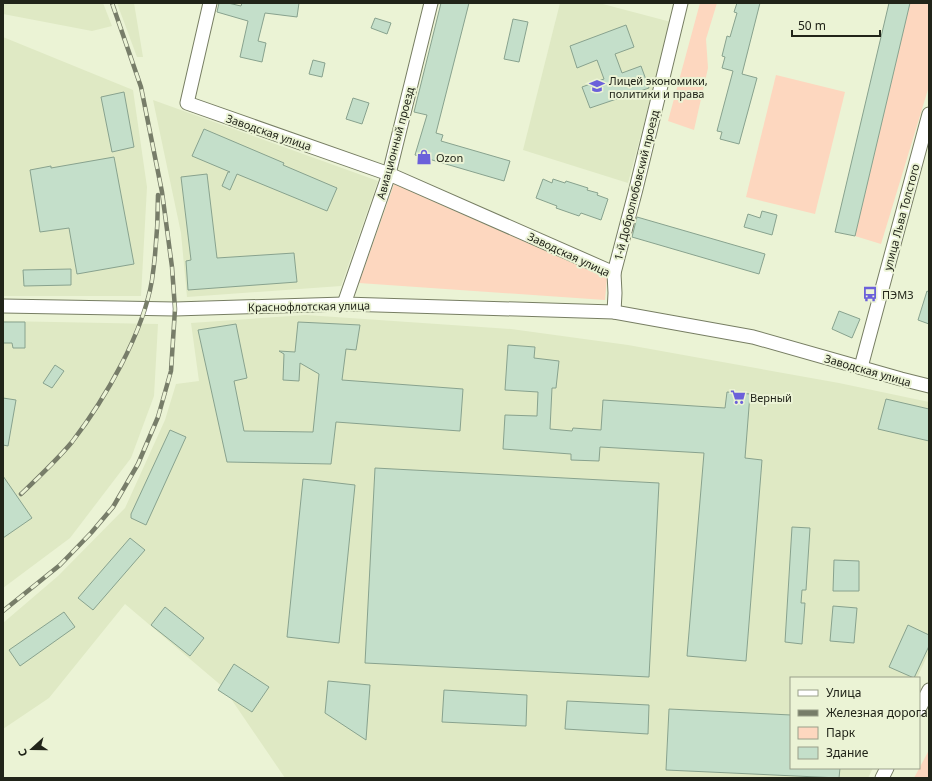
<svg xmlns="http://www.w3.org/2000/svg" width="932" height="781" viewBox="0 0 932 781" font-family="'Noto Sans',sans-serif">
  <style>
    .built { fill: #dfe9c4 }
    .green { fill: #fdd7bf }
    .building { fill: #c4dfca; stroke: #88a28e }
    .lines { fill: none; stroke-linecap: round; stroke-linejoin: round }
    .minor-casing { stroke: #777e63; stroke-width: 15 }
    .minor { stroke: #fff; stroke-width: 13 }
    .rail-casing { stroke: #777d69; stroke-width: 4.5 }
    .rail { stroke: #ebf3d5; stroke-width: 3; stroke-dasharray: 9; stroke-linecap: butt }
    .labels { text-anchor: middle; dominant-baseline: central; stroke-width: 4; stroke-linejoin: round; paint-order: stroke }
    .poi-label { font-size: 11px; fill: #212419; stroke: #ebf3d5; text-anchor: start }
    .street-label { font-size: 11px; fill: #212419; stroke: #ebf3d5 }
  </style>
  <rect width="100%" height="100%" fill="#ebf3d5"/>
  <!-- built -->
  <g class="built">
    <path d="M3,3H103L112,26L92,31L3,14Z"/>
    <path d="M117,3H134L143,57H137Z"/>
    <path d="M560,3H599L671,22L628,183L523,150Z"/>
    <path d="M3,37L133,90L147,187L141,296H3Z"/>
    <path d="M153,100L378,181L341,286L187,297L181,233Z"/>
    <path d="M306,315L511,329L628,345L839,383L929,402V652L917,678H791V768H873L868,778H285L223,687L125,604L49,698L3,729V623L58,576L125,508L165,420L176,384L199,381L191,323Z"/>
    <path d="M3,321L158,324L154,396L131,458L70,538L3,588Z"/>
  </g>
  <!-- green -->
  <g class="green">
    <path d="M700,3H717L706,39L708,68L694,130L668,121Z"/>
    <path d="M910,3H929V86L881,244L855,236Z"/>
    <path d="M776,75L845,92L815,214L746,197Z"/>
    <path d="M394,184L607,278L605,300L359,283Z"/>
    <path d="M929,750V778H914Z"/>
  </g>
  <!-- building -->
  <g class="building">
    <path d="M219,3H228L241,6L242,3H299L297,17L265,13L258,41L266,43L262,62L240,57L248,21L217,12Z"/>
    <path d="M441,3H469L436,133L443,135L441,141L510,161L504,181L415,155L427,115L414,112Z"/>
    <path d="M737,3H760L742,74L757,78L739,144L720,139L722,132L717,131L733,71L722,68L725,57L722,56L727,36L730,37L737,13L734,12Z"/>
    <path d="M889,3H910L855,236L835,232Z"/>
    <path d="M375,18L391,23L387,34L371,28Z"/>
    <path d="M513,19L528,22L519,62L504,59Z"/>
    <path d="M626,25L634,47L615,54L622,73L641,66L649,88L590,108L582,87L604,79L597,60L577,68L570,46Z"/>
    <path d="M313,60L325,63L322,77L309,74Z"/>
    <path d="M124,92L134,147L112,152L101,97Z"/>
    <path d="M353,98L369,103L362,124L346,119Z"/>
    <path d="M204,129L284,163L283,165L337,188L327,211L237,174L230,190L222,186L228,172H230L192,156Z"/>
    <path d="M114,157L134,264L77,274L69,228L40,232L30,170L51,166V168Z"/>
    <path d="M207,174L217,258L294,253L297,282L188,290L186,261L191,260L181,177Z"/>
    <path d="M543,179L552,183L553,179L565,183L566,181L588,188L587,190L598,193L597,195L608,199L601,220L581,213L579,216L556,208L557,206L536,198Z"/>
    <path d="M762,211L777,215L772,235L744,227L748,214L760,218Z"/>
    <path d="M637,217L765,254L759,274L632,237Z"/>
    <path d="M71,269V285L24,286L23,270Z"/>
    <path d="M927,291L929,292V324L918,320Z"/>
    <path d="M839,311L860,319L852,338L832,329Z"/>
    <path d="M3,322H25V348H13L12,343H3Z"/>
    <path d="M298,322L360,325L356,350L346,349L342,380L463,389L460,431L336,422L331,464L227,462L198,330L236,324L247,378L234,381L244,431L313,432L319,374L300,363L299,381L283,380L284,354L279,351L295,352Z"/>
    <path d="M508,345L535,347L534,358L559,361L556,388H552L550,429L572,431L573,428L601,430L603,400L725,408L727,392L750,394L745,458L762,460L746,661L687,656L704,453L600,447L599,461L571,460V454L503,449L505,415L537,416L538,392L505,390Z"/>
    <path d="M55,365L64,371L52,388L43,383Z"/>
    <path d="M3,398L16,400L8,446L3,445Z"/>
    <path d="M886,399L929,409V441L878,429Z"/>
    <path d="M170,430L186,437L146,525L131,518V514Z"/>
    <path d="M375,468L659,483L649,677L365,663Z"/>
    <path d="M3,476L32,518L3,538Z"/>
    <path d="M303,479L355,485L339,643L287,637Z"/>
    <path d="M792,527L810,528L806,590H802L801,603H805L802,644L785,642Z"/>
    <path d="M130,538L145,550L93,610L78,598Z"/>
    <path d="M834,560L859,561V591H833Z"/>
    <path d="M833,606L857,608L854,643L830,641Z"/>
    <path d="M165,607L204,638L190,656L151,625Z"/>
    <path d="M64,612L75,627L20,666L9,650Z"/>
    <path d="M908,625L929,635V646L914,678L889,667Z"/>
    <path d="M234,664L269,687L252,712L218,690Z"/>
    <path d="M328,681L370,685L366,740L325,713Z"/>
    <path d="M444,690L527,695L526,726L442,722Z"/>
    <path d="M567,701L649,705L648,734L565,729Z"/>
    <path d="M669,709L791,715V768H840L839,778L666,770Z"/>
  </g>
  <g class="lines">
    <!-- minor casing -->
    <g class="minor-casing">
      <g id="minor">
        <path d="M210,3L187,103L389,174L614,273L615,293L614,312"/>
        <path d="M614,273L636,189L681,3"/>
        <path d="M344,304L389,174L431,3"/>
        <path d="M3,306L175,309L344,304L614,312L753,337L901,379L929,386"/>
        <path d="M861,367L929,114"/>
        <path d="M919,709L929,690"/>
        <path d="M882,778L887,768"/>
      </g>
    </g>
    <!-- minor -->
    <use href="#minor" class="minor"/>
    <!-- rail casing -->
    <g class="rail-casing">
      <g id="rail">
        <path d="M21,494C39,477 56,461 72,442C105,399 143,334 152,280C156,252 158,224 158,195"/>
        <path d="M3,611L60,565L91,533L113,507L138,464L158,417L171,371L175,309L172,267L162,192L141,87L112,3"/>
      </g>
    </g>
    <!-- rail -->
    <use href="#rail" class="rail"/>
  </g>
  <!-- icons -->
  <defs>
    <g id="school-bare" transform="scale(1.2)"><path d="M0-5L7-2L0 1L-7-2ZM-4 1L0 2.5L4 1V4Q0 6-4 4Z" fill="#6b60da" stroke="#ebf3d5" stroke-width="2.5" paint-order="stroke"/></g>
    <g id="shop-bare" transform="scale(1.2)"><path d="M-5-2.5h2.3a2.7 3.5 0 0 1 5.4 0H5L5.5 6h-11ZM-1.5-2.5h3a1.5 2.3 0 0 0-3 0Z" fill="#6b60da" stroke="#ebf3d5" stroke-width="2.5" paint-order="stroke"/></g>
    <g id="bus-bare" transform="scale(1.2)"><path d="M-5-6H5V4H4V6H2V4H-2V6H-4V4H-5ZM-3.5-4V0h7V-4ZM-3.5 1.2v1.5H-2V1.2ZM2 1.2v1.5H3.5V1.2Z" fill="#6b60da" stroke="#ebf3d5" stroke-width="2.5" paint-order="stroke"/></g>
    <g id="supermarket-bare" transform="scale(1.2)"><path d="M-6-5.5h2.5l.6 2H6L4.5 2H-2.5L-4.4-4H-6ZM-1.5 3.2a1.3 1.3 0 1 0 .1 0ZM3 3.2a1.3 1.3 0 1 0 .1 0Z" fill="#6b60da" stroke="#ebf3d5" stroke-width="2.5" paint-order="stroke"/></g>
  </defs>
  <g fill-rule="evenodd">
    <use href="#school-bare" x="597" y="86"/>
    <use href="#shop-bare" x="424" y="157"/>
    <use href="#bus-bare" x="870" y="294"/>
    <use href="#supermarket-bare" x="738" y="397"/>
  </g>
  <g class="labels">
    <!-- poi labels -->
    <g class="poi-label">
      <text x="609" y="80">Лицей экономики,<tspan x="609" dy="13">политики и права</tspan></text>
      <text x="436" y="157">Ozon</text>
      <text x="882" y="294">ПЭМЗ</text>
      <text x="750" y="397">Верный</text>
    </g>
    <!-- street labels -->
    <g class="street-label">
      <text transform="translate(269 132) rotate(19)">Заводская улица</text>
      <text transform="translate(395 143) rotate(-75)">Авиационный проезд</text>
      <text transform="translate(636 185) rotate(-76)">1-й Добролюбовский проезд</text>
      <text transform="translate(901 217) rotate(-75)">улица Льва Толстого</text>
      <text transform="translate(569 254) rotate(25)">Заводская улица</text>
      <text transform="translate(309 306) rotate(-1)">Краснофлотская улица</text>
      <text transform="translate(868 370) rotate(16)">Заводская улица</text>
    </g>
  </g>
  <!-- border -->
  <rect width="932" height="781" fill="none" stroke="#212419" stroke-width="8"/>
  <!-- legend -->
  <rect x="790" y="677" width="130" height="92" fill="#ebf3d5" stroke="#9aa08a"/>
  <rect x="798" y="690" width="20" height="6" fill="#ffffff" stroke="#9aa08a"/>
  <text x="826" y="697" font-size="12" fill="#212419">Улица</text>
  <rect x="798" y="710" width="20" height="6" fill="#777d69" stroke="#9aa08a"/>
  <text x="826" y="717" font-size="12" fill="#212419">Железная дорога</text>
  <rect x="798" y="727" width="20" height="12" fill="#fdd7bf" stroke="#9aa08a"/>
  <text x="826" y="737" font-size="12" fill="#212419">Парк</text>
  <rect x="798" y="747" width="20" height="12" fill="#c4dfca" stroke="#9aa08a"/>
  <text x="826" y="757" font-size="12" fill="#212419">Здание</text>
  <!-- north arrow -->
  <g transform="translate(32 749) rotate(249)" stroke="#ebf3d5" stroke-width="3" paint-order="stroke">
  <path d="M0-3L7 15L0 10L-7 15Z" fill="#212419"/>
  <text y="-6" font-size="11" font-weight="bold" text-anchor="middle" fill="#212419">С</text>
  </g>
  <!-- scale -->
  <path d="M792 30v6h88v-6" fill="none" stroke="#212419" stroke-width="2"/>
  <text x="798" y="30" font-size="12" fill="#212419" stroke="#ebf3d5" stroke-width="3" paint-order="stroke">50 m</text>
</svg>
